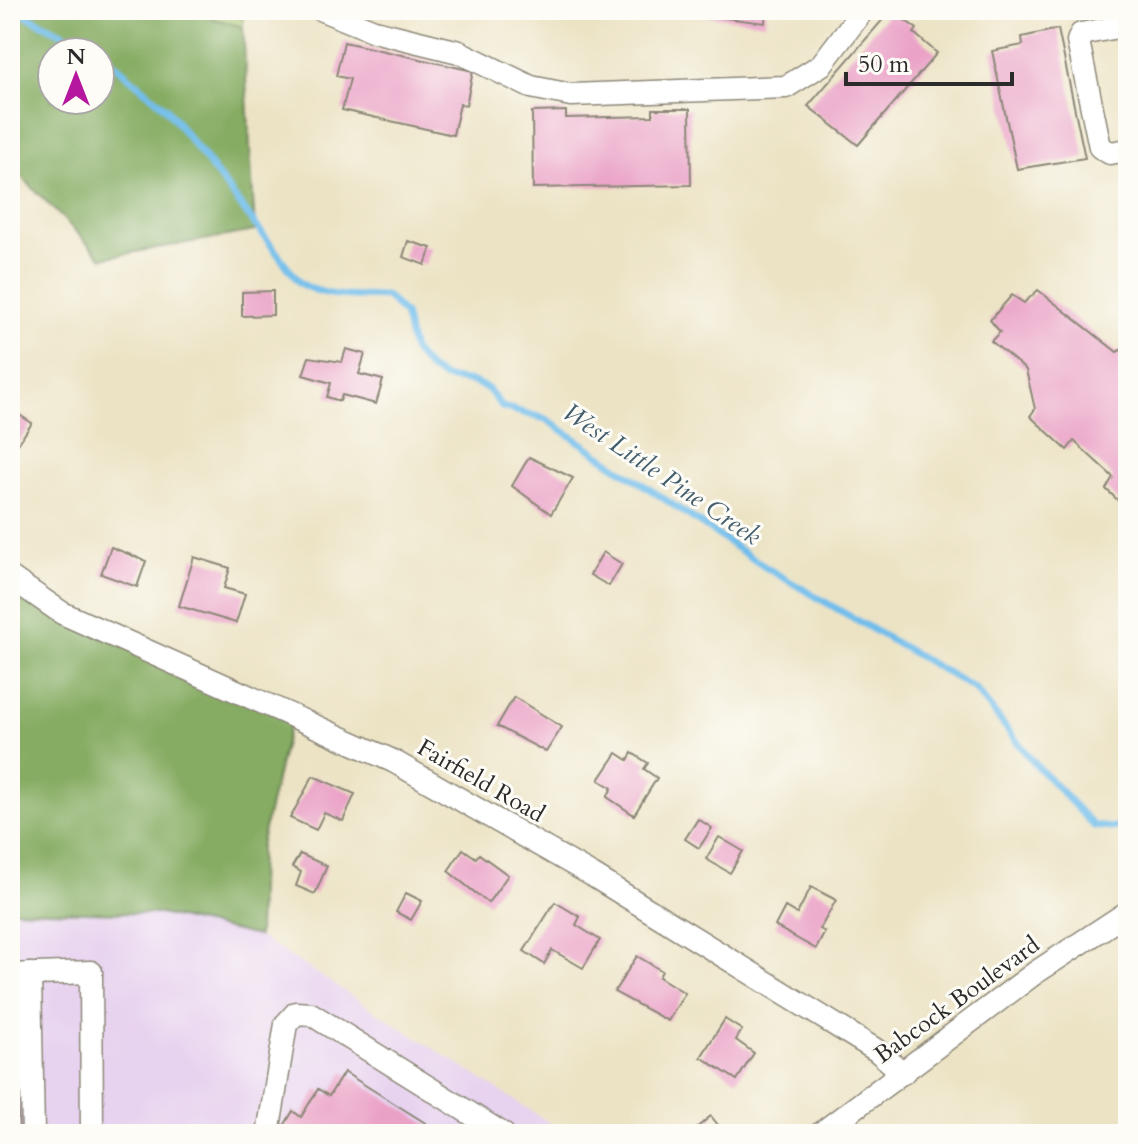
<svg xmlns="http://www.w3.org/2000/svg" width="1138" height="1144" viewBox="0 0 1138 1144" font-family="Cardo,serif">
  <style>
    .built { fill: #e7d2ef }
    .green { fill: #a7c870; stroke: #697a4e; stroke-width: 2 }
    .forest { fill: #85ac62; stroke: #586c46; stroke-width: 2; fill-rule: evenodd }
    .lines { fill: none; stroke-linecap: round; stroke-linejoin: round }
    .stream { stroke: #71beeb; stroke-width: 7 }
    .building { fill: #eaa1c6 }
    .minor-casing { stroke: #8c8778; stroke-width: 25 }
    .minor { stroke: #fff; stroke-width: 22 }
    .labels { text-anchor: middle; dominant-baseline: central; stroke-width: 6; stroke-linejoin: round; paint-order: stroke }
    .street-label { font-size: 24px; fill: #2b2b2b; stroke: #fdfcf7 }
    .water-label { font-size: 26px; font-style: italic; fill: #445e6e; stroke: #fdfcf7 }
  </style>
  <rect width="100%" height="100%" fill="#fdfcf7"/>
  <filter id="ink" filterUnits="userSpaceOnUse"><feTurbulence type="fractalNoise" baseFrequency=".0125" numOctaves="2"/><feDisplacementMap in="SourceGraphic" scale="16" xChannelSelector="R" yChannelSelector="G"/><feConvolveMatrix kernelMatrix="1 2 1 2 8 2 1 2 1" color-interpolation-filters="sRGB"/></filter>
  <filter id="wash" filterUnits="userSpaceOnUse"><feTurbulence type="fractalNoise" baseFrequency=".006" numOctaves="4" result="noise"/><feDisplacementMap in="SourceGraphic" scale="32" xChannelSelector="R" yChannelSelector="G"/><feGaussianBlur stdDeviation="1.8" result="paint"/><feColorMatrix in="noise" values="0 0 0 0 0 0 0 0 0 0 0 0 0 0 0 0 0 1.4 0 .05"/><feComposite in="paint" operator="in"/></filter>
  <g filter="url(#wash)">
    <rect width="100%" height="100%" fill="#ece3c4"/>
    <!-- built -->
    <path class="built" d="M10,910L160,914L258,936L567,1134H10Z"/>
    <!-- green -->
    <path class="green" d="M184,10H242L243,27Z"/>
    <!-- forest -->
    <g class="forest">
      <path d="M10,10H184L243,27L255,231L102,258L10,165ZM52,52H100V100H52Z"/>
      <path d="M10,577L292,713L260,846L258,936L160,914L10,910Z"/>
    </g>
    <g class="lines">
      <!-- stream -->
      <g class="stream">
        <path d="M15,10L100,52"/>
        <path d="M100,52L165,107L300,283C327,299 356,296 386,296L404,314L413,350L430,370L445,378L473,382L488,389L502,407L546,419L765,567L975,689L1035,764L1094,826L1111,828L1128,824"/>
      </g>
    </g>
    <g id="blocks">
      <!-- building -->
      <g class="building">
        <path d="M658,10H766L765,23Z"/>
        <path d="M891,10L917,29L914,33L937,53L858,145L808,106Z"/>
        <path d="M1058,29L1085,158L1017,169L992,51L1023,45L1022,37Z"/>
        <path d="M344,42L473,71L466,105L460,104L453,135L342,110L350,79L336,76Z"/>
        <path d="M653,109H690L691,185L533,188L532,112L566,111V118L653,116Z"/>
        <path d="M408,241L431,248L425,265L403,257Z"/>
        <path d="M1038,290L1117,352L1128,346V510L1106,489L1113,477L1074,441L1067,450L1030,416L1035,409L1026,370L991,341L1000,332L990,320L1012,295L1024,303Z"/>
        <path d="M273,291V315L242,316V292Z"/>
        <path d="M346,349L365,354L359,374L383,380L376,404L342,395L340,401L327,397L331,383L303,375L309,357L342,362Z"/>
        <path d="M10,409L32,423L16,447L10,443Z"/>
        <path d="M529,457L573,478L551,514L512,486Z"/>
        <path d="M111,547L146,561L137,587L101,574Z"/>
        <path d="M603,552L622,564L609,586L590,575Z"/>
        <path d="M194,557L230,568L224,588L245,594L236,623L179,606Z"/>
        <path d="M514,697L562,727L546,752L497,726Z"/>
        <path d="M617,753L628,760L632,753L648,763L644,769L657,778L634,815L607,797L612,788L599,780Z"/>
        <path d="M313,776L355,794L343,821L324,813L316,830L290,818Z"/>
        <path d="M698,819L712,828L699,848L685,839Z"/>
        <path d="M719,837L743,851L730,873L706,859Z"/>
        <path d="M463,849L476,858L479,854L508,875L488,903L448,871Z"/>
        <path d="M300,854L327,866L315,894L296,886L301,872L292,867Z"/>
        <path d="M811,887L836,900L820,929L825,932L816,949L775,926L785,907L797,914Z"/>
        <path d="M406,893L422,901L411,920L396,912Z"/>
        <path d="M555,902L580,917L576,925L600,940L583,968L552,950L544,964L524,951Z"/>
        <path d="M637,956L662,971L659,977L685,993L668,1021L614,992Z"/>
        <path d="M16,1014L19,1134H10V1015Z"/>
        <path d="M725,1019L742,1030L736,1040L754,1053L737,1080L701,1057Z"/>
        <path d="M344,1072L443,1134H279L293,1111L301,1117L318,1089L329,1096Z"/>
        <path d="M711,1116L725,1134H689Z"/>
      </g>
    </g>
  </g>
  <g filter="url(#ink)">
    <use href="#blocks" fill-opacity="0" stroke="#8c8778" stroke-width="2"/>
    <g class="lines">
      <!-- minor casing -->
      <g class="minor-casing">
        <g id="minor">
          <path d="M322,10L374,31L459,52L531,87L571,95L786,87L821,65L863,10"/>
          <path d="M1128,25L1081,34L1078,41L1100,147L1110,153L1128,150"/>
          <path d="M10,577L62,613L393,761L592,875L876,1050L903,1073"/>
          <path d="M30,974L33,1134"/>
          <path d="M10,975L91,972L92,1134"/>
          <path d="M268,1134L286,1024L296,1013L311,1014L503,1134"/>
          <path d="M820,1134L1035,973L1128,912"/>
        </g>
      </g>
      <!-- minor -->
      <use href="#minor" class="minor"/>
    </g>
  </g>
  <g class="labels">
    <!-- street labels -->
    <g class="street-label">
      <text transform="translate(481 781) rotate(30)">Fairfield Road</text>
      <text transform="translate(957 1000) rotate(-36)">Babcock Boulevard</text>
    </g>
    <!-- water labels -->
    <g class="water-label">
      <text transform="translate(662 474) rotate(34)">West Little Pine Creek</text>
    </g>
  </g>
  <!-- margin -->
  <rect width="1138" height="1144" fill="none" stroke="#fdfcf7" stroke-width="40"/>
  <!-- north arrow -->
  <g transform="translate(76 76)"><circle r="38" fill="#fdfcf7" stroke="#a9a8a5" stroke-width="2"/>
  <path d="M0-6L14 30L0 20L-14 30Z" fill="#b5179e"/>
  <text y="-12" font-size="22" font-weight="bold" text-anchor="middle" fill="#2b2b2b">N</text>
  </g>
  <!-- scale -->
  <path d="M846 72v12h166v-12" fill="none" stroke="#2b2b2b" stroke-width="4"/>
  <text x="858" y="72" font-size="24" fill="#2b2b2b" stroke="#fdfcf7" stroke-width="6" paint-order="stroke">50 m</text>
</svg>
